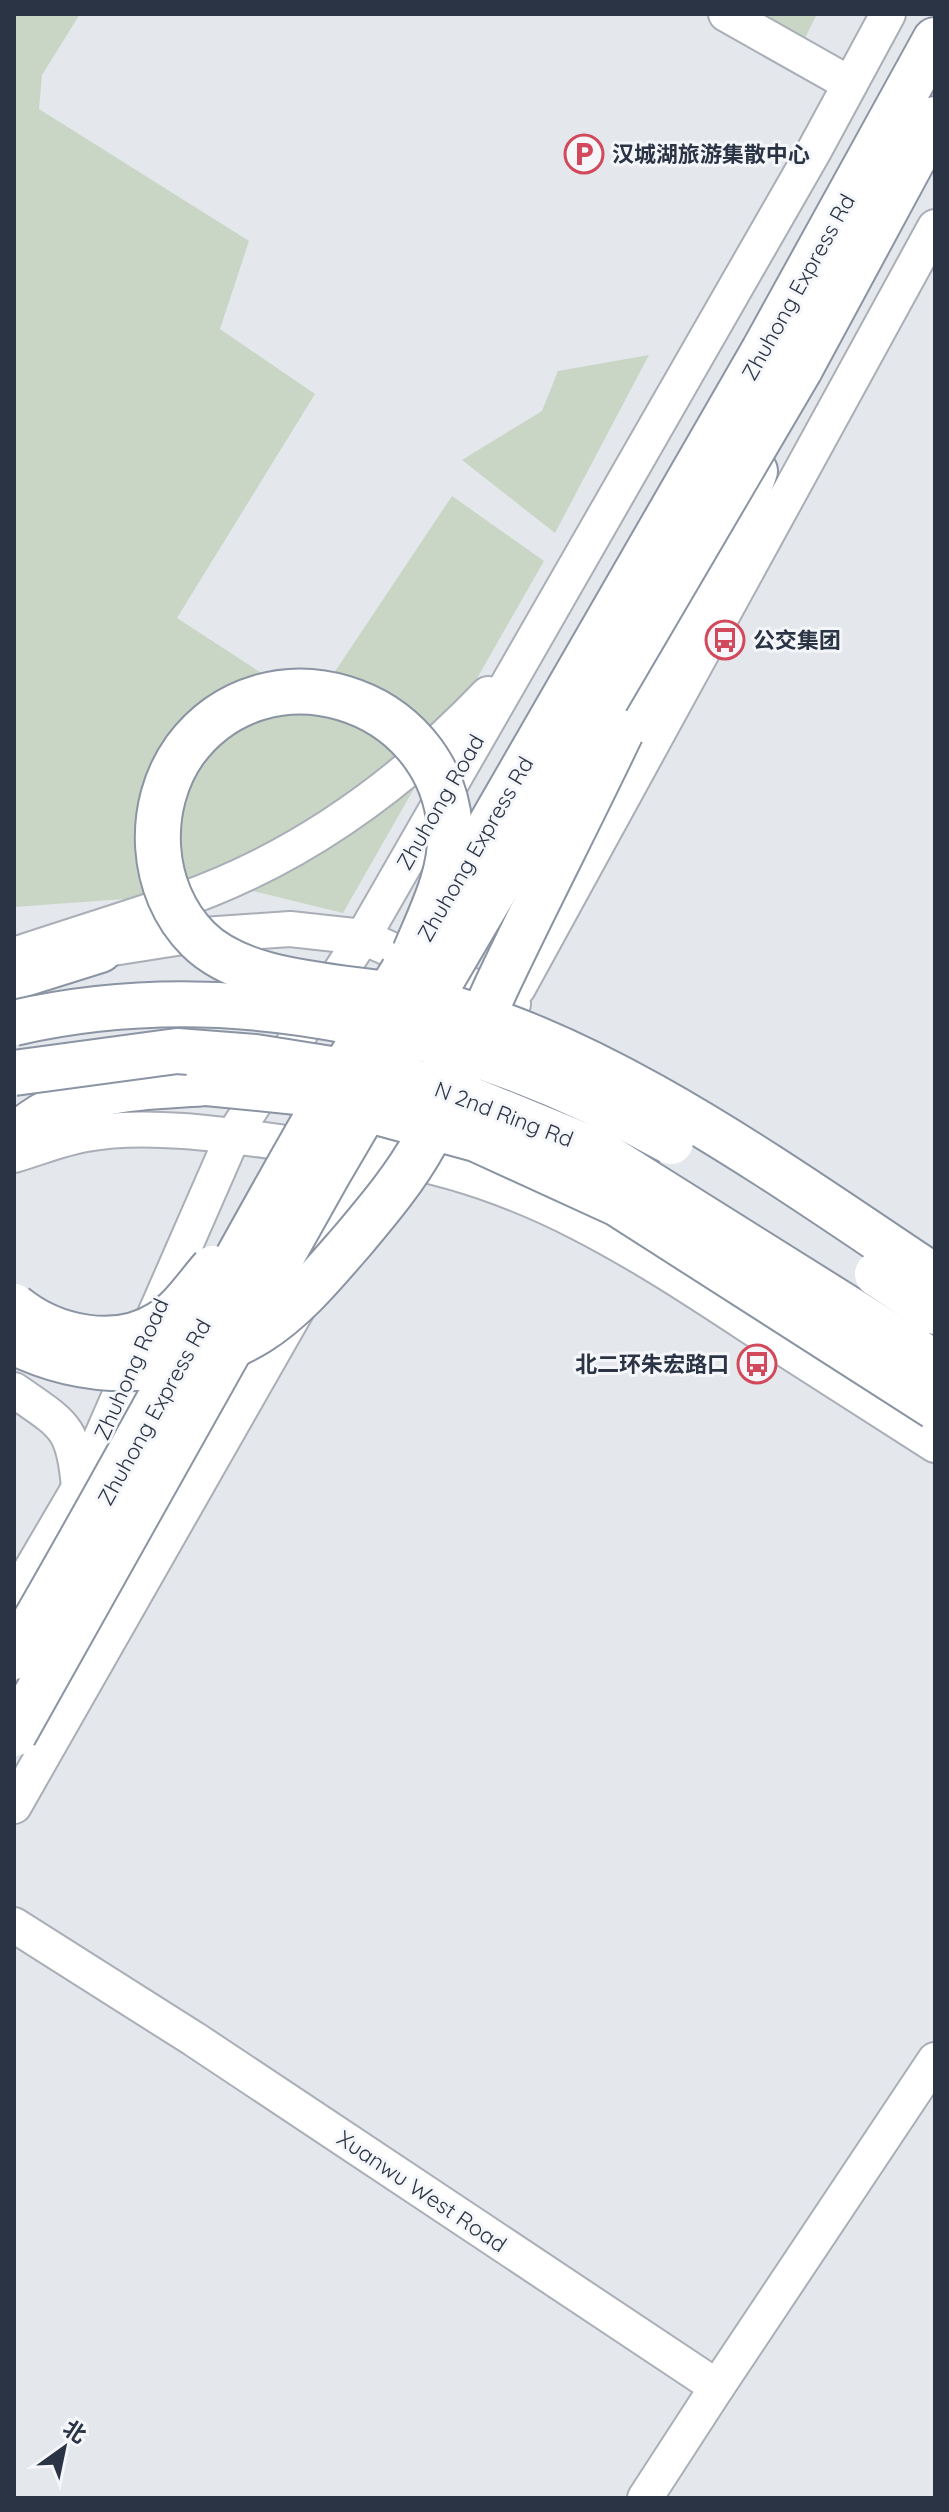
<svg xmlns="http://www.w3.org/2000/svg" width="949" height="2512" viewBox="0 0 949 2512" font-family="Quicksand,'Noto Sans SC',sans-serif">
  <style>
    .green { fill: #c9d6c5 }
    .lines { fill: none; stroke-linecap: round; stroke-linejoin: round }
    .secondary-casing { stroke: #a9aeb7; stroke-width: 38 }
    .highway-casing { stroke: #8b94a3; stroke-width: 48 }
    .secondary { stroke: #fff; stroke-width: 34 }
    .highway { stroke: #fff; stroke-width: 44 }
    .highway-bridge-casing { stroke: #8b94a3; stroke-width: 48; stroke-linecap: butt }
    .highway-bridge { stroke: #fff; stroke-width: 44 }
    .labels { text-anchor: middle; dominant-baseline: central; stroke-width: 6; stroke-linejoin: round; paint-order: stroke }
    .poi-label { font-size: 22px; font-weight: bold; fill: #2b3445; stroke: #f4f6f9; text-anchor: start }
    .street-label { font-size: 22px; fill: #2b3445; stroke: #f4f6f9 }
  </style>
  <rect width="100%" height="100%" fill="#e4e7ec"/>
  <!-- green -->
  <g class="green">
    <path d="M14,14H80L42,75L39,109L249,241L220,329L315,394L177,618L312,706L452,496L544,561L343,913L249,890L14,907Z"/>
    <path d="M771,14H817L800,48L765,26Z"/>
    <path d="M649,355L555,533L462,460L542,411L558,371Z"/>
  </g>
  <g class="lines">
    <!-- secondary casing -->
    <g class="secondary-casing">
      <g id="secondary">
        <path d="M726,14L850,84"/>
        <path d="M100,950L189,936L290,929L363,937L513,1004"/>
        <path d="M14,955C68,937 123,920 176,902C296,861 401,785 488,694"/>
        <path d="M518,988L935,227"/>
        <path d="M14,1155C38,1148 62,1138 86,1134C155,1121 252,1139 322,1148"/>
        <path d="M390,1158C536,1182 649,1260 771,1340C825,1375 880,1410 935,1445"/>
        <path d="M331,1246L379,1156L422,1106"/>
        <path d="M14,1390C64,1425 74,1426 79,1488"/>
        <path d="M14,1599L79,1488L233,1136L363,937L815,149L888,14"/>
        <path d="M14,1806L299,1306"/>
        <path d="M14,1925L194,2039L717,2387L645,2498"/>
        <path d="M717,2387L935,2060"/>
      </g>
    </g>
    <!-- highway casing -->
    <g class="highway-casing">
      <g id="highway">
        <path d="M764,350L935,40"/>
        <path d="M800,369L935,119"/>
        <path d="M621,732L740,515L755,471"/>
        <path d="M14,977L100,950"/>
        <path d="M14,1138C66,1086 139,1088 207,1083"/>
      </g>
    </g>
    <!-- secondary -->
    <use href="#secondary" class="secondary"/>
    <!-- highway -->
    <use href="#highway" class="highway"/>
    <!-- highway-bridge casing -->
    <g class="highway-bridge-casing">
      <g id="highway-bridge">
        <path d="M450,895L764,350"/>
        <path d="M415,952C431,913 453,872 450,828C440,695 266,641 185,750C145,806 149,890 198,939C247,988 350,985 415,999C596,1039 781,1175 935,1277"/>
        <path d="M14,1023C238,972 473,1031 671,1142"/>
        <path d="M14,1073L177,1051L255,1057L438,1086L597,1151L935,1363"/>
        <path d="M207,1083L307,1093L476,1139L618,1204L935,1407"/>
        <path d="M877,1274L935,1312"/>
        <path d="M14,1306C53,1338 116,1352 161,1323C182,1310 197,1286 213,1268"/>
        <path d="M14,1342C90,1380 184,1377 258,1332C295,1309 325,1272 353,1240C379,1209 406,1177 425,1142C455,1089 475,1031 501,977C540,895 582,814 621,732"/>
        <path d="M14,1657C147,1430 266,1195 403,971"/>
        <path d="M14,1734L328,1174L800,369"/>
      </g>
    </g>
    <!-- highway-bridge -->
    <use href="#highway-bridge" class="highway-bridge"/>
  </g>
  <!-- icons -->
  <defs>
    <g id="parking-ring" transform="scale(2)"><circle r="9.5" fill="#f4f6f9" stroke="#d1495b" stroke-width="1.5"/><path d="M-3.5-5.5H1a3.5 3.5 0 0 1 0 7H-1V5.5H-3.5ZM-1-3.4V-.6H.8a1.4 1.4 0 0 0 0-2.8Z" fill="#d1495b"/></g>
    <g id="bus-ring" transform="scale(2)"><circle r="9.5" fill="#f4f6f9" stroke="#d1495b" stroke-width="1.5"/><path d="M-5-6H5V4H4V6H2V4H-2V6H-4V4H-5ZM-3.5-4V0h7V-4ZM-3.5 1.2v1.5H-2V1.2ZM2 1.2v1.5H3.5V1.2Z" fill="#d1495b"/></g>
  </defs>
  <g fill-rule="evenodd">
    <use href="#parking-ring" x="584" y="154"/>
    <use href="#bus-ring" x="725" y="640"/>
    <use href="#bus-ring" x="757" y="1364"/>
  </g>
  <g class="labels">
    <!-- poi labels -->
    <g class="poi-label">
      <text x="612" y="154">汉城湖旅游集散中心</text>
      <text x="753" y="640">公交集团</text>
      <text x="729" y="1364" text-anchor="end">北二环朱宏路口</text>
    </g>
    <!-- street labels -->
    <g class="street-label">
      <text transform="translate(798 287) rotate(-61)">Zhuhong Express Rd</text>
      <text transform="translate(440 802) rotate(-60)">Zhuhong Road</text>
      <text transform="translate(475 849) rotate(-60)">Zhuhong Express Rd</text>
      <text transform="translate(504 1114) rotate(21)">N 2nd Ring Rd</text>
      <text transform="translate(131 1369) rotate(-66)">Zhuhong Road</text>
      <text transform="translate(154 1412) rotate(-61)">Zhuhong Express Rd</text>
      <text transform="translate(422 2191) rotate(34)">Xuanwu West Road</text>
    </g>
  </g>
  <!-- border -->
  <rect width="949" height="2512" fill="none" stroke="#2b3445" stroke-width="32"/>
  <!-- north arrow -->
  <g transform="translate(64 2448) rotate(33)" stroke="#f4f6f9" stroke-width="6" paint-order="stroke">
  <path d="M0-6L14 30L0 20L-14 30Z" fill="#2b3445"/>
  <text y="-12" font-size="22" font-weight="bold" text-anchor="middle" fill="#2b3445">北</text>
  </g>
</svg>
